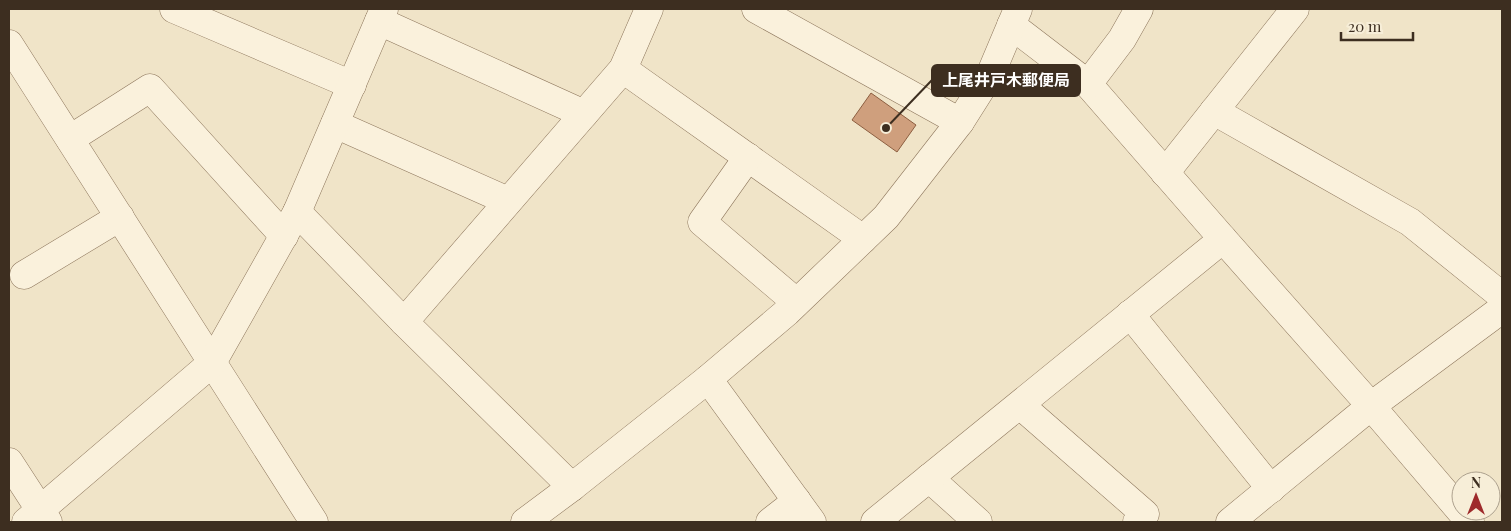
<svg xmlns="http://www.w3.org/2000/svg" width="1511" height="531" viewBox="0 0 1511 531" font-family="'Playfair Display','Noto Sans JP',serif">
  <style>
    .building { fill: #cf9f7d; stroke: #8d5f41 }
    .lines { fill: none; stroke-linecap: round; stroke-linejoin: round }
    .minor-casing { stroke: #8d765c; stroke-width: 29 }
    .minor { stroke: #faf1dc; stroke-width: 28 }
    .leader { fill: none; stroke: #3d2e20; stroke-width: 2 }
    .callout-dot { fill: #3d2e20; stroke: #f7eed8; stroke-width: 2 }
    .callout { fill: #3d2e20; stroke: #3d2e20; stroke-width: 2 }
    .callout-label { font-size: 16px; text-anchor: middle; font-weight: bold; fill: #fff }
  </style>
  <rect width="100%" height="100%" fill="#f0e4c8"/>
  <!-- building -->
  <path class="building" d="M871,93L916,125L897,152L852,120Z"/>
  <g class="lines">
    <!-- minor casing -->
    <g class="minor-casing">
      <g id="minor">
        <path d="M174,9L352,85"/>
        <path d="M756,9L960,122"/>
        <path d="M379,21L584,114"/>
        <path d="M1011,25L1088,84L1223,239L1371,406L1470,522"/>
        <path d="M9,44L314,522"/>
        <path d="M623,69L863,239"/>
        <path d="M1088,84L1122,39L1139,9"/>
        <path d="M1214,111L1410,222L1502,296"/>
        <path d="M335,124L508,201"/>
        <path d="M70,139L150,88L284,236"/>
        <path d="M748,157L702,222L796,302"/>
        <path d="M1165,173L1295,9"/>
        <path d="M297,212L404,322L572,487"/>
        <path d="M24,275L120,217"/>
        <path d="M1130,314L1271,489"/>
        <path d="M404,322L623,69L649,9"/>
        <path d="M708,379L812,522"/>
        <path d="M1020,405L1145,514L1137,522"/>
        <path d="M9,462L48,522"/>
        <path d="M929,478L978,522"/>
        <path d="M26,522L212,363L297,212L384,9"/>
        <path d="M525,522L572,487L708,379L787,312L886,217L960,122L991,73L1018,9"/>
        <path d="M770,522L797,501"/>
        <path d="M875,522L1223,239"/>
        <path d="M1230,522L1371,406L1502,309"/>
      </g>
    </g>
    <!-- minor -->
    <use href="#minor" class="minor"/>
  </g>
  <!-- callouts -->
  <path class="leader" d="M886 128L932 80"/>
  <circle class="callout-dot" cx="886" cy="128" r="5"/>
  <rect class="callout" x="932" y="65" width="148" height="31" rx="5"/>
  <g class="callout-label">
    <text x="1006" y="86">上尾井戸木郵便局</text>
  </g>
  <!-- border -->
  <rect width="1511" height="531" fill="none" stroke="#3d2e20" stroke-width="20"/>
  <!-- north arrow -->
  <g transform="translate(1476 496)"><circle r="24" fill="#f7eed8" stroke="#ada18e"/>
  <path d="M0-4L9 19L0 12L-9 19Z" fill="#9e2a2b"/>
  <text y="-8" font-size="14" font-weight="bold" text-anchor="middle" fill="#3d2e20">N</text>
  </g>
  <!-- scale -->
  <path d="M1341 32v8h72v-8" fill="none" stroke="#3d2e20" stroke-width="2.5"/>
  <text x="1348" y="32" font-size="15" fill="#3d2e20" stroke="#f7eed8" stroke-width="4" paint-order="stroke">20 m</text>
</svg>
